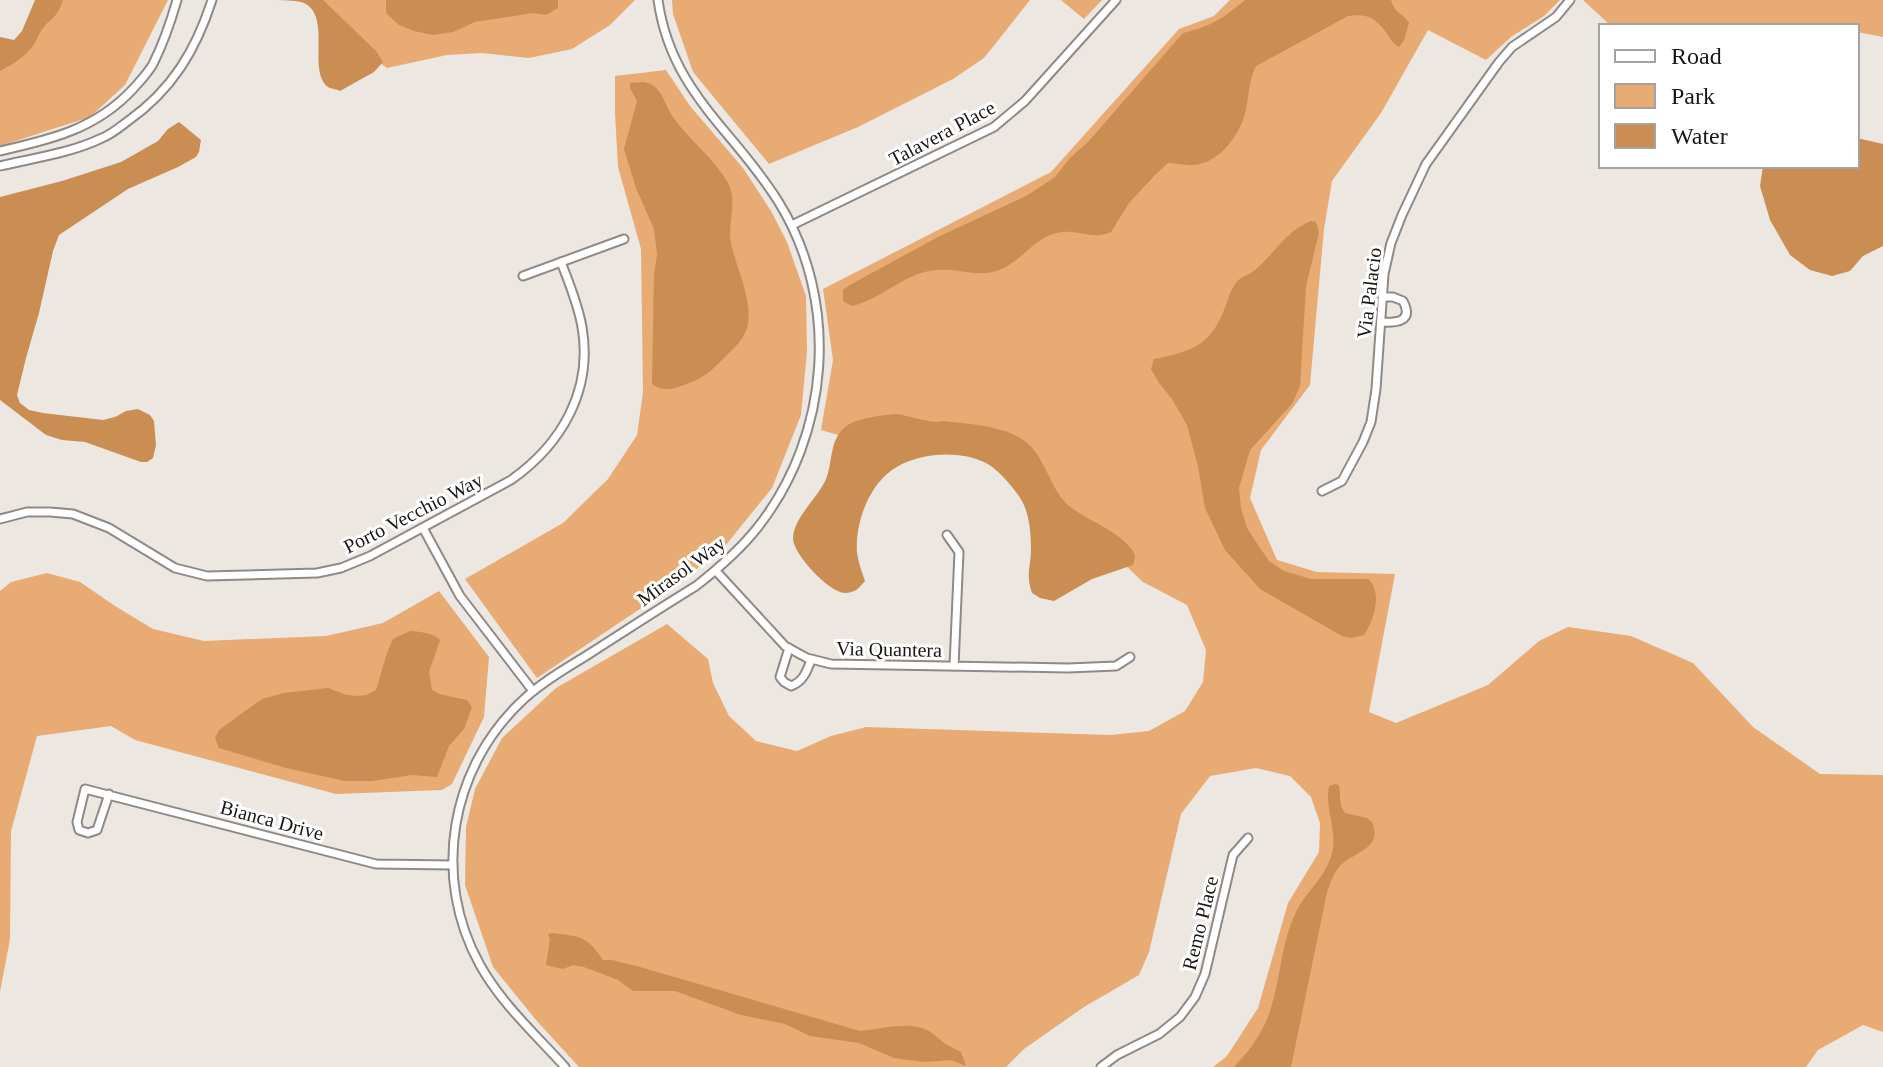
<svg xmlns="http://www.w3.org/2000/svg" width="1883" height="1067" viewBox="0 0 1883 1067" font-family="'Times New Roman',serif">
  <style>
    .green { fill: #e7ab73 }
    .water { fill: #ca8e52 }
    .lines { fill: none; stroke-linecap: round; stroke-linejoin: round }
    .street-casing { stroke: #8f8a85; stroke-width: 11 }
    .street { stroke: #fff; stroke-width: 7 }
    .labels { text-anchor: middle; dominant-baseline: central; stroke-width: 6; stroke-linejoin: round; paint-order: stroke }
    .street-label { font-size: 20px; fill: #1a1816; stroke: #fff }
  </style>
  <rect width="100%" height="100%" fill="#ede7e2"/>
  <!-- green -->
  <g class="green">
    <path d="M46,0H168L125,85L90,117L0,146V42L17,49Z"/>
    <path d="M314,0H635L610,25L572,49L529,58L482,53L447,55L387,68L360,48Z"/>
    <path d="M672,0H1030L984,58L953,79L858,127L769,164L693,72L673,14Z"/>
    <path d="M1061,0H1102L1084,19Z"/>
    <path d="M1230,0H1560L1544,16L1511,37L1486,60L1428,30L1381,113L1332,181L1324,229L1310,385L1261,450L1250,498L1277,560L1317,572L1395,574L1369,712L1396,723L1488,685L1539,641L1568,627L1631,636L1693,663L1753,727L1820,774L1883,775V1032L1863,1025L1818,1050L1806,1067H1213L1227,1056L1258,1008L1288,903L1319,852L1320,823L1311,797L1290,776L1256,768L1210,776L1181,814L1149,952L1139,975L1084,1007L1024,1049L1006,1067H579L536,1020L493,967L465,885L466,827L475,789L502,738L556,688L667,624L708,659L713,683L729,716L756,741L797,751L831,736L866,727L1110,735L1149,731L1185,711L1203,682L1206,650L1187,605L1143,582L1025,470L945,440L862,442L821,430L833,360L823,289L1051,172L1179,29L1214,16Z"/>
    <path d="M1583,0H1883V37L1857,32V26H1611Z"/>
    <path d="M666,70L690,106L743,168L771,211L787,242L806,296L807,351L801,415L772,488L725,546L680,582L537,678L465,579L563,523L608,479L637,435L643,392L641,249L618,167L615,113V76Z"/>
    <path d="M47,573L80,582L115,606L153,629L204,641L326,636L383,623L439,591L489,657L484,717L452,784L442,790L336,794L135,740L111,726L37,736L11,831L10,939L0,992V591L11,582Z"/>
  </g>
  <!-- water -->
  <g class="water">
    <path d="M35,0H63C56,21 51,16 41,31C38,35 37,39 35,43C26,56 14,64 0,71V37L14,40L22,31Z"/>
    <path d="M279,0H323L376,51L383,62L374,72L340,91C339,90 329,88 328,87C307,71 332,16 304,3C297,0 286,1 279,0Z"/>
    <path d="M386,0H558V8L546,15L533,13L475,22L453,32L433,35L414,31L399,25L386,13Z"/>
    <path d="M1245,0H1391C1395,14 1403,13 1409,23L1404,40L1399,47C1390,42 1391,38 1385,31C1373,16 1366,14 1348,16L1256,66C1249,80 1249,94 1246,109C1242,132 1220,164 1193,165C1185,166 1176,163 1168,163L1155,175L1129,203L1111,232C1094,240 1079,230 1062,232C1035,235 1023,261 999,270C979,278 958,268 937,270C905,272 882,299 852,306L843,301V290L848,286L938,237L1026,196L1055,177L1070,158L1088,142L1183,33C1212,26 1222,19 1245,0Z"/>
    <path d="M644,82C663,86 663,103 673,117C689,140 714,158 728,183C738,201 727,225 731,243C736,269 757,307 745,333C741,342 733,349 726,356C716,366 706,377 692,382C678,387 665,394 652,384L654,274L657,255L654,229L636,188L624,149L637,101L630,88V83Z"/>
    <path d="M179,122L201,140L199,152L196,157L178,167L128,189L59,235L53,251L39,313L26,358L17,395L20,403L29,410L43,413L103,420L115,417L126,411L138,409L150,415L154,421L156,445L153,458L147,462H141L85,442L62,440L46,435L0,400V197L62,181L121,162L158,141L168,129Z"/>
    <path d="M1857,138L1883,144V246L1863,256L1850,271L1832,276L1810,270L1790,255L1770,220L1760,186L1763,166H1857Z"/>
    <path d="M1311,221L1316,222L1319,233L1306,286L1300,386L1292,404L1250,450L1239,488L1241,508L1247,528L1256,542L1269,561L1284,571L1311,579H1368C1383,592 1374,620 1364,635L1351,638L1342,636L1260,589L1225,550L1205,508L1198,466L1187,425L1172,399L1159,383L1151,369L1154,359C1183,353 1206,349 1220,319C1226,308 1228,295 1235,284C1242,275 1248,276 1255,270C1274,254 1287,230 1311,221Z"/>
    <path d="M897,414C910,416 931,424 943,421C968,424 999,425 1022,439C1047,455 1049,493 1073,509C1089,520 1126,536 1134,553C1136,558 1134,560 1133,565L1092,579L1054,601L1040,598L1032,593C1026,574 1030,570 1031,551C1031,536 1030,517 1023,503C1017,491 998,469 986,463C958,449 916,453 892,470C868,487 855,524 857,552C858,562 862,572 865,581C859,588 855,593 845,593C829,593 792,553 793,538C794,517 817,499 826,479C833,462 829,442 844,428C855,418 882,415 897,414Z"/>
    <path d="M410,631C421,632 431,632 440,640L429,672L432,690L439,694L467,700L472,707L464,729L449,746L437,777L412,775L372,781H345L286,768L219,748L215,738L219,730L262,699L284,693L328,688L347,695L356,696L367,695L376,690L387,653L393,639Z"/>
    <path d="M1335,784L1339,785C1341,795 1338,804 1345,813L1367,818L1372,822C1383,847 1357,851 1342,864C1334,871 1331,882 1327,892L1291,1067H1234C1250,1050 1263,1033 1270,1011C1281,978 1281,941 1297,910C1307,891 1327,875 1332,853C1338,831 1324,808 1329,786Z"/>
    <path d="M553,933C581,937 586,935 603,960H612L640,967L860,1031C881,1029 909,1020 929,1031C934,1034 939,1039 944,1043C949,1046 955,1049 961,1052L966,1066L951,1060L925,1062L894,1058L859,1043L810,1036L785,1024L741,1015L675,991H633L618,980L584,967L573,965L563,969L546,965L550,939L548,934Z"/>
  </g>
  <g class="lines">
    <!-- street casing -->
    <g class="street-casing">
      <g id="street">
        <path d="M0,151C52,139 96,129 133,89C140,81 148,73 153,64C163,44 171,21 177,0"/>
        <path d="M0,166C34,158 71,153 102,138C112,134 120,127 128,121C172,90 196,50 212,0"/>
        <path d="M792,225L994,127L1025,101L1116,0"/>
        <path d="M523,276L624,239"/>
        <path d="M1381,322C1396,323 1414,322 1403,301L1393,297H1382"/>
        <path d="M1322,491L1342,481L1363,442L1371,422L1376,389L1384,274L1391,243L1402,215L1426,164L1499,62L1512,47L1556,17L1570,0"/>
        <path d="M0,519L27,512H50L73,514L109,528L175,568L207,576L317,573L341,568L370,556L511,480C562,444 593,390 582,327C578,304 569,283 561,262"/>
        <path d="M423,528L460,596L533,691"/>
        <path d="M947,535L959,552L954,666"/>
        <path d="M716,571L785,646L807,658L831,664L1068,668L1116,666L1130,657"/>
        <path d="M789,648L780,677L784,682L791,686C803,682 807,671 811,660"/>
        <path d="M109,794L97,830L88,833L79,830L77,822L85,789L376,864L452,865"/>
        <path d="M565,1067C536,1035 501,1003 480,965C431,877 450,767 524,699C543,681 567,668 589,654C625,631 660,608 696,586C719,568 740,550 758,527C830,435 841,302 778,201C733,129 671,92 658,0"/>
        <path d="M1101,1067L1117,1055L1159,1034L1180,1017L1195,997L1205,974L1233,855L1248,838"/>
      </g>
    </g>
    <!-- street -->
    <use href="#street" class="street"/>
  </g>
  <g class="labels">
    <!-- street labels -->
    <g class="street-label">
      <text transform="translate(942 133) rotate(-28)">Talavera Place</text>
      <text transform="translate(1369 293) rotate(-83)">Via Palacio</text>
      <text transform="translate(413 513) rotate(-27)">Porto Vecchio Way</text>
      <text transform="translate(681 571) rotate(-36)">Mirasol Way</text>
      <text transform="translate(889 649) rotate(1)">Via Quantera</text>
      <text transform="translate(272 820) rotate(15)">Bianca Drive</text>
      <text transform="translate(1200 923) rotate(-76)">Remo Place</text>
    </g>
  </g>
  <!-- legend -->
  <rect x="1599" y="24" width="260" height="144" fill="#ffffff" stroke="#a3a3a2" stroke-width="2"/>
  <rect x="1615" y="50" width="40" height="12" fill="#ffffff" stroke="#a3a3a2" stroke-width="2"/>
  <text x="1671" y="64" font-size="24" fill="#1a1816">Road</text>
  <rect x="1615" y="84" width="40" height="24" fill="#e7ab73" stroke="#a3a3a2" stroke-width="2"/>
  <text x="1671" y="104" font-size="24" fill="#1a1816">Park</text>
  <rect x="1615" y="124" width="40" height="24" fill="#ca8e52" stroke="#a3a3a2" stroke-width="2"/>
  <text x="1671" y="144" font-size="24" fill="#1a1816">Water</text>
</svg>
